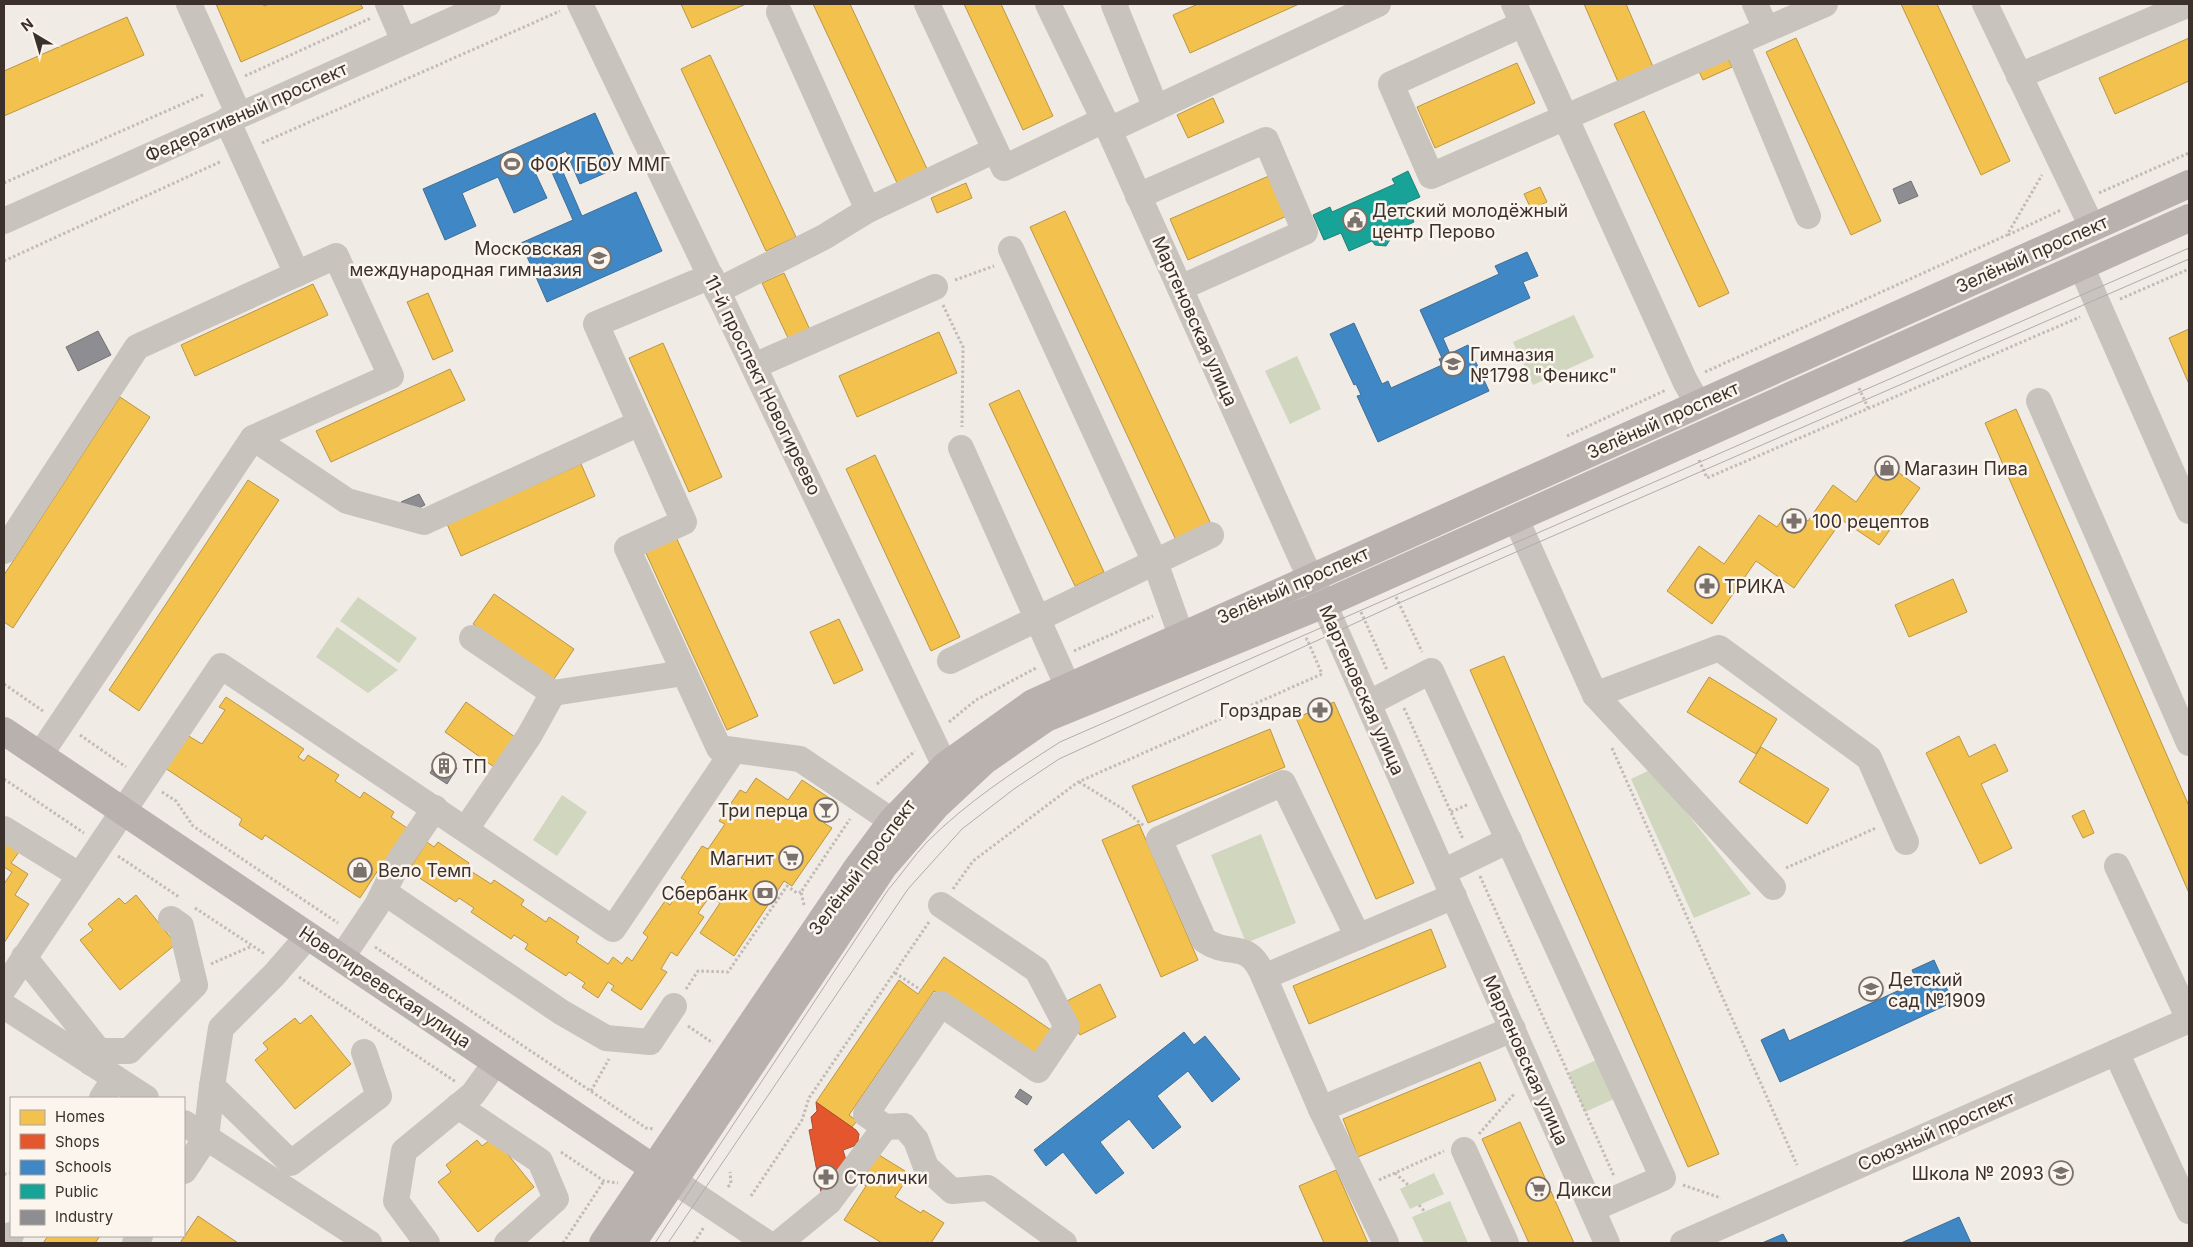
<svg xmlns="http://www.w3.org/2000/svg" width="2193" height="1247" viewBox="0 0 2193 1247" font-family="Inter,sans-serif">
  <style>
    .green { fill: #d1d6bf }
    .homes { fill: #f2c14e; stroke: #bb9644 }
    .shops { fill: #e4572e; stroke: #b14b2d }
    .schools { fill: #3f88c5; stroke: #3e6e97 }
    .public { fill: #17a398; stroke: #228077 }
    .industry { fill: #8d8d92; stroke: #747173 }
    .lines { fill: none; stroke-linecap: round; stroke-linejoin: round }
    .path { stroke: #c2bbb6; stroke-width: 3; stroke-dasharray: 2.5 2.5; stroke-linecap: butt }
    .minor { stroke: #c9c3be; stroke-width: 26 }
    .major { stroke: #b8b1ad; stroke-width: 28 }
    .tram { stroke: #b1aca8; stroke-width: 1 }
    .labels { text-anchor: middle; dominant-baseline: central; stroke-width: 5; stroke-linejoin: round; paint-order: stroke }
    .street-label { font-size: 18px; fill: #3b302b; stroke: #fbf5ee }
    .poi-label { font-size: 18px; fill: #3b302b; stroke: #fbf5ee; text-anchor: start }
  </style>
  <rect width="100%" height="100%" fill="#f0ebe5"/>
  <!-- green -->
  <g class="green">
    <path d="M1574,315L1594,357L1533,385L1513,342Z"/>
    <path d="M1297,356L1321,409L1290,424L1265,371Z"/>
    <path d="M358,597L417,638L399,663L340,621Z"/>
    <path d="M337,627L398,670L368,693L316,657Z"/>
    <path d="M1652,769L1751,894L1694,918L1631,779Z"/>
    <path d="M562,795L587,812L557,856L533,840Z"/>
    <path d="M1261,834L1296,923L1246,943L1211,855Z"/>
    <path d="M1607,1055L1625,1094L1585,1112L1568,1073Z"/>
    <path d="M1434,1173L1444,1194L1410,1209L1400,1189Z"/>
    <path d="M1450,1201L1468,1243H1424L1412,1217Z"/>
  </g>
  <!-- homes -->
  <g class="homes">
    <path d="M216,4H263L264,6L269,4H360L363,8L241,62Z"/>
    <path d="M681,4H746L692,28Z"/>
    <path d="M813,4H850L928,171L898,185Z"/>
    <path d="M964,4H1001L1053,116L1023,130Z"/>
    <path d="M1198,4H1299L1190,53L1173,15Z"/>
    <path d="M1584,4H1626L1654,69L1619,84Z"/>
    <path d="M1901,4H1937L2010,161L1981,175Z"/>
    <path d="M127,17L144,55L4,116V71Z"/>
    <path d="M1796,38L1881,221L1851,235L1766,52Z"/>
    <path d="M2189,38V81L2115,114L2099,78Z"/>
    <path d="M1725,52L1732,67L1703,80L1696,65Z"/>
    <path d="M710,55L796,237L766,251L681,69Z"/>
    <path d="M1517,63L1535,103L1435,148L1417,107Z"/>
    <path d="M1213,98L1224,122L1188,138L1177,115Z"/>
    <path d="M1644,111L1729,293L1699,307L1614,124Z"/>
    <path d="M1271,175L1289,215L1188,260L1170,219Z"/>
    <path d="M966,183L972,198L937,213L931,198Z"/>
    <path d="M1540,187L1547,202L1531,209L1524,194Z"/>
    <path d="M1065,211L1211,524L1176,540L1030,227Z"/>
    <path d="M784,273L810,330L789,340L762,283Z"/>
    <path d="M313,284L328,315L195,376L181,345Z"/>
    <path d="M428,293L453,351L433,360L407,302Z"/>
    <path d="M2189,329V384L2169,338Z"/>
    <path d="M939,332L957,373L857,417L839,376Z"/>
    <path d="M663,343L722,477L689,492L629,358Z"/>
    <path d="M450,369L465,400L331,462L316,431Z"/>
    <path d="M1019,390L1104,572L1075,586L989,404Z"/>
    <path d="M120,397L150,417L13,628L4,622V575Z"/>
    <path d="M2016,409L2189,806V893L1985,423Z"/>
    <path d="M875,455L960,637L931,651L846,469Z"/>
    <path d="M1884,462L1920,488L1879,545L1842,520L1794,588L1756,561L1712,624L1667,591L1699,546L1724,564L1759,515L1777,527L1791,508L1808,521L1833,485L1856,502Z"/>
    <path d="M581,464L595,496L461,556L447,524Z"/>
    <path d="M248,480L279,500L139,711L109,690Z"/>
    <path d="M676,537L758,716L727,730L645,551Z"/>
    <path d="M1953,579L1967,612L1909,637L1895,605Z"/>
    <path d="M494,594L574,649L554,679L473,624Z"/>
    <path d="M839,619L863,670L834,684L810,632Z"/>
    <path d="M1504,656L1719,1154L1688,1167L1470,670Z"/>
    <path d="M1709,677L1777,719L1756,754L1687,712Z"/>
    <path d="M226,697L304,749L298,757L304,761L308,755L339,775L335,781L360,798L364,792L394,812L391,817L407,828L388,867L382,864L360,898L265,835L262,840L239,825L242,819L165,768L187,735L202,744L225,710L219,707Z"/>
    <path d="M466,702L515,737L494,767L445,732Z"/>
    <path d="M1334,702L1414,883L1376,899L1296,718Z"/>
    <path d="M1270,729L1285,767L1148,823L1132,786Z"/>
    <path d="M1959,736L1969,757L1995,744L2008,771L1981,784L2012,848L1980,864L1926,753Z"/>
    <path d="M1761,747L1829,789L1807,824L1739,782Z"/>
    <path d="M756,778L788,800L802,780L837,803L824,823L832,828L792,886L784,881L734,956L700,933L720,903L710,896L698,913L704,917L677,956L671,952L661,969L667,972L641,1010L611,990L614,986L608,982L598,998L582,987L585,983L569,972L566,976L525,949L528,944L514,935L511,939L471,912L474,908L459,898L456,902L415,875L419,869L412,865L427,842L434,847L438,842L469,863L466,868L491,884L494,880L524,900L521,905L546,922L549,917L579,937L576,942L608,964L613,957L622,964L627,957L632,961L648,937L643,933L665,901L670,905L686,881L681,878L702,846L708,849L725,824L719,821L740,790L746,793Z"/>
    <path d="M2084,810L2094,833L2083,838L2072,816Z"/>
    <path d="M1139,824L1198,960L1161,977L1102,840Z"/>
    <path d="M4,842L19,852L11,863L28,874L15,895L29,904L4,943V884L12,872L4,867Z"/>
    <path d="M136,895L176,944L120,990L80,940L93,930L88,924L119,898L125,904Z"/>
    <path d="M1431,929L1446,967L1309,1024L1293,986Z"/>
    <path d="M944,957L1051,1030L1032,1057L934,991L849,1115L857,1121L852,1127L816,1102L899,980L918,994Z"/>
    <path d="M1100,984L1116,1017L1080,1035L1063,1003Z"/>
    <path d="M311,1015L351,1064L295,1109L255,1060L268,1049L263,1043L295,1018L300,1024Z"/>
    <path d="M1480,1062L1496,1100L1358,1157L1343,1119Z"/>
    <path d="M1520,1122L1574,1243H1529L1482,1139Z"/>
    <path d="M494,1137L534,1187L478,1232L438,1182L451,1172L446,1165L477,1140L482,1146Z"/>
    <path d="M879,1155L905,1171L901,1176L907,1179L895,1197L921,1213L923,1210L944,1223L931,1243L927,1242L926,1243H882L844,1220L866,1186L855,1179Z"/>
    <path d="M1336,1170L1368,1243H1324L1299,1186Z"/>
    <path d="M198,1216L238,1243H180Z"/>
    <path d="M48,1236H100L95,1243H43Z"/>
  </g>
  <!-- shops -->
  <path class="shops" d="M816,1102L856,1130L859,1134L858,1141L854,1146L843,1150L846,1160L821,1192L809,1130L813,1129L811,1117L817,1111Z"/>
  <!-- schools -->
  <g class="schools">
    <path d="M595,113L619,167L580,184L566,151L556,156L582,216L636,192L662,251L547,302L521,243L573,220L546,159L532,166L547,198L514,213L498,177L462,193L476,226L445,240L423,189Z"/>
    <path d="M1527,252L1538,276L1523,282L1530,298L1443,338L1450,354L1442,358L1420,310L1499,274L1495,266Z"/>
    <path d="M1354,323L1382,384L1388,381L1391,388L1442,365L1439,359L1468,345L1489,391L1378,442L1357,396L1361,395L1356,384L1354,385L1330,334Z"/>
    <path d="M1934,960L1953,1002L1780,1082L1761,1040L1784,1029L1789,1041L1917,982L1912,970Z"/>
    <path d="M1184,1032L1194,1045L1205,1036L1240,1079L1212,1102L1188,1071L1157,1096L1181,1127L1153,1149L1129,1119L1100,1142L1124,1173L1096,1194L1063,1152L1046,1166L1034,1150Z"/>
    <path d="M1959,1217L1971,1243H1901Z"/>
    <path d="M1783,1234L1788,1243H1762Z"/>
  </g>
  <!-- public -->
  <path class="public" d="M1408,171L1420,197L1406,203L1414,222L1390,233L1391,238L1386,246L1375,245L1372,241L1349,251L1341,233L1324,240L1313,215L1330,207L1332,212L1395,184L1392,179Z"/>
  <!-- industry -->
  <g class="industry">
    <path d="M1911,181L1918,196L1899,204L1893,189Z"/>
    <path d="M98,331L111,355L78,371L66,347Z"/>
    <path d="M419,494L425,505L407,514L401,502Z"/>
    <path d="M443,752L453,758L449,764L457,768L447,784L430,773Z"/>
    <path d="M1020,1089L1032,1097L1027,1105L1015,1097Z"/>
  </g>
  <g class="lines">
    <!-- path -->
    <g class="path">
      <path d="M245,76L371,18"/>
      <path d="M262,143L560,11"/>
      <path d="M4,183L205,94"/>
      <path d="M2099,193L2189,153"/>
      <path d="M2008,235L2061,210"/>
      <path d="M4,261L222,161"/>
      <path d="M955,280L994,266"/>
      <path d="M2120,299L2189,269"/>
      <path d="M943,305L963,347L962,427"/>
      <path d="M1705,372L2007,235L2042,175"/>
      <path d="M1859,388L1868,408"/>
      <path d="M1567,436L1666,390"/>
      <path d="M1699,460L1707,478L2080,317"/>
      <path d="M1396,597L1422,652"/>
      <path d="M1361,612L1387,670"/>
      <path d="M1074,651L1153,616"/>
      <path d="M4,684L43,711"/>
      <path d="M1404,708L1463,839"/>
      <path d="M949,722L976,700L1036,668"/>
      <path d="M80,735L126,767"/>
      <path d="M1612,748L1797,1165"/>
      <path d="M4,779L84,833"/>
      <path d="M1079,782L1123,809L1144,826"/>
      <path d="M877,784L915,751"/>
      <path d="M162,792L176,801L193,826L338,923"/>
      <path d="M1451,812L1469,804"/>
      <path d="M118,856L179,897"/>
      <path d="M1786,868L1876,828"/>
      <path d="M1480,876L1614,1176"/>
      <path d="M953,889L973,861L1078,782L1322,674L1307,639L1303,640"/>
      <path d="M804,905L801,892L850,819"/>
      <path d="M195,908L265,954"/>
      <path d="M375,947L646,1128L654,1129"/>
      <path d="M211,964L252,946"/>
      <path d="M895,973L921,990"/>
      <path d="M299,977L456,1082"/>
      <path d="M686,989L698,971L728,972L787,886L797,893L801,892"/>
      <path d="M688,1026L713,1043"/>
      <path d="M591,1091L609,1059"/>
      <path d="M1479,1134L1515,1093"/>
      <path d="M561,1152L604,1181L618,1183"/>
      <path d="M1395,1173L1408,1185"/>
      <path d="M4,1174L11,1173"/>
      <path d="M1379,1180L1444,1151"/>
      <path d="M1683,1185L1721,1198"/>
      <path d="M728,1187L731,1183L730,1172"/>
      <path d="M751,1196L802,1120L809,1098L929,922"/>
      <path d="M1419,1205L1425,1212"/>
      <path d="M563,1243L604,1181"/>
      <path d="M694,1243L704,1227"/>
    </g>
    <!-- minor -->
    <g class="minor">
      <path d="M189,4L239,115"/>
      <path d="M388,4L404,41"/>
      <path d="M580,4L945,766"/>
      <path d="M927,4L1004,168L1104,120"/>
      <path d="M1048,4L1109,130L1302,560L1324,604L1607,1243"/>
      <path d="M1116,4L1114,5L1156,108"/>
      <path d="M1514,4L1685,381L1698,404"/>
      <path d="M1755,4L1766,29"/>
      <path d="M1985,4L2092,227"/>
      <path d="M1523,24L1391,84L1431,176L1825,4"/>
      <path d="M1736,43L1808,216"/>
      <path d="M2019,76L2189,4"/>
      <path d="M227,120L297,274"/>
      <path d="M1109,130L1378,4"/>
      <path d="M1138,196L1266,140L1305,232L1180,288"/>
      <path d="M868,210L995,150"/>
      <path d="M4,221L488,4"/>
      <path d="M1011,249L1155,562L1181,635"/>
      <path d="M2081,266L2189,511"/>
      <path d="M717,291L824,237L868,210L779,12"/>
      <path d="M754,366L935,287"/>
      <path d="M2039,401L2189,743"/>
      <path d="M640,423L684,522L627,548L719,748L800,759L892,821"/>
      <path d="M253,438L347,501L424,522L640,423L596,324L711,276"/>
      <path d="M961,448L1068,687"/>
      <path d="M1516,519L1595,695L1773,887"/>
      <path d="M4,551L137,347L336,256L391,376L253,438L40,755"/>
      <path d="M472,638L553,693L684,673"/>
      <path d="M950,661L1211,535"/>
      <path d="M1595,695L1719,648L1869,758L1906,842"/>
      <path d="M1369,703L1431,671L1663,1178L1592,1209"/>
      <path d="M4,829L79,875"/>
      <path d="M466,829L529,736L553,693"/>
      <path d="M2117,866L2189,1019"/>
      <path d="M1443,872L1509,840"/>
      <path d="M384,892L561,1012L606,1038L650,1042L674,1006"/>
      <path d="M1454,896L1264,977L1321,1109L1513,1029"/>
      <path d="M941,905L1037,970L1067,1027L1038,1070L941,1004L866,1114L885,1127L904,1126L916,1140L926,1167L952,1191L988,1188L1064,1243"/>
      <path d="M308,936L274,975L221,1028L212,1086L291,1163L379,1096L364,1052"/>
      <path d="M24,957L99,1051L91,1063"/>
      <path d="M342,957L377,905L399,861L435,808"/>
      <path d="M1264,977C1247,937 1231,959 1204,940L1159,839L1283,783L1358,937"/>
      <path d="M4,988L221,666L613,929L734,750"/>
      <path d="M4,1006L146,1098"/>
      <path d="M99,1051H129L195,985L181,926L171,919"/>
      <path d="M2116,1052L2189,1211"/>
      <path d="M102,1098L115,1078"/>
      <path d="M458,1106L540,1161L556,1199L507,1243"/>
      <path d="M1321,1109L1386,1243"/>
      <path d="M184,1123L369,1243"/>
      <path d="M1464,1150L1506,1243"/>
      <path d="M184,1171L206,1138L212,1086"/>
      <path d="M674,1181L767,1243"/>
      <path d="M6,1243L11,1235"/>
      <path d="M135,1243L140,1236"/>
      <path d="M427,1243L396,1201L404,1151L473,1094L496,1062"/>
      <path d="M779,1243L829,1202L885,1127"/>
      <path d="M1683,1243L2189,1020"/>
    </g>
    <!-- major -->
    <g class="major">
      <path d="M4,731L668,1178"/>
      <path d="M603,1243L857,868L892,821L945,766L1033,703L2189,184"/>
      <path d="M632,1243L884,866L936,806L984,761L1046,718L1324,604L2189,218"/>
    </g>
    <!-- tram -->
    <g class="tram">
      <path d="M655,1243L888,890C901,875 913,857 927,842C967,802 1013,772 1060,742L2189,248"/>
      <path d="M668,1243L908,889L962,829L1014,789L1059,759L1399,603L2189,259"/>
    </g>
  </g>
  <!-- icons -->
  <defs>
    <g id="stadium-ring" transform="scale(1.25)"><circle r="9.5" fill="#fbf5ee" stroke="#7a716c" stroke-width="1.5"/><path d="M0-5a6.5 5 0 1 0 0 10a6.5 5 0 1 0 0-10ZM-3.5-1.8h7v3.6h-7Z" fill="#7a716c"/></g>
    <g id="civic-ring" transform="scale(1.25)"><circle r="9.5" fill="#fbf5ee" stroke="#7a716c" stroke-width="1.5"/><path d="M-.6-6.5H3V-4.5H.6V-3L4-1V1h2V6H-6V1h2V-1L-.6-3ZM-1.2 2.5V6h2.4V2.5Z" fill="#7a716c"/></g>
    <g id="school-ring" transform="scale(1.25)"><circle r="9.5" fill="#fbf5ee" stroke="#7a716c" stroke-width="1.5"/><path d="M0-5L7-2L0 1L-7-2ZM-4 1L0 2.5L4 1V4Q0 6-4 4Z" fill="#7a716c"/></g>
    <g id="shop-ring" transform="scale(1.25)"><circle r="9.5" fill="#fbf5ee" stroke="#7a716c" stroke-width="1.5"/><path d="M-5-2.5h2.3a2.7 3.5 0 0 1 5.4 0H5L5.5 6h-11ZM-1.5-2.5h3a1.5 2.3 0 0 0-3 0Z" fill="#7a716c"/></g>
    <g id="pharmacy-ring" transform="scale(1.25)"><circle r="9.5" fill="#fbf5ee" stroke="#7a716c" stroke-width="1.5"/><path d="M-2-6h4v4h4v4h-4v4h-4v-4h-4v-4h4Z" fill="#7a716c"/></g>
    <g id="building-ring" transform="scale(1.25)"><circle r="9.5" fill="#fbf5ee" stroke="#7a716c" stroke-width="1.5"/><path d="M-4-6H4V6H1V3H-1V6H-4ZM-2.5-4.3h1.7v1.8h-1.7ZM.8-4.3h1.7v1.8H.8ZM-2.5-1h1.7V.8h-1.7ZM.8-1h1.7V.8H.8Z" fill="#7a716c"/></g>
    <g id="bar-ring" transform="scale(1.25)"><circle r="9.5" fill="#fbf5ee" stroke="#7a716c" stroke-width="1.5"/><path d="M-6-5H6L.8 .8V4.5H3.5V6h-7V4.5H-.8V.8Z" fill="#7a716c"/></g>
    <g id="supermarket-ring" transform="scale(1.25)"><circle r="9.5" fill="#fbf5ee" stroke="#7a716c" stroke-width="1.5"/><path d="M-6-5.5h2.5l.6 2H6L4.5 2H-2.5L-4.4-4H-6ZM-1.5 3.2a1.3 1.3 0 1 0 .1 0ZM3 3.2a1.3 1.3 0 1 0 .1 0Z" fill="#7a716c"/></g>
    <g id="bank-ring" transform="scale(1.25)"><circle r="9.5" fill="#fbf5ee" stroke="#7a716c" stroke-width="1.5"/><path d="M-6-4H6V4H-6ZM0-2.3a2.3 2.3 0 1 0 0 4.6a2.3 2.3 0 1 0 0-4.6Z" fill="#7a716c"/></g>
  </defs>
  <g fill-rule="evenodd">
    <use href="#stadium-ring" x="512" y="164"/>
    <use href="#civic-ring" x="1355" y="220"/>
    <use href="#school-ring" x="599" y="258"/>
    <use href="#school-ring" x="1453" y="364"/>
    <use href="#shop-ring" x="1887" y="468"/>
    <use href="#pharmacy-ring" x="1794" y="521"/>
    <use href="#pharmacy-ring" x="1707" y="586"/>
    <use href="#pharmacy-ring" x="1320" y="710"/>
    <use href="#building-ring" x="444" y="766"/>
    <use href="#bar-ring" x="826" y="810"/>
    <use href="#supermarket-ring" x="791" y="858"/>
    <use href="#shop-ring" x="360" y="870"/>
    <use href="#bank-ring" x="765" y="893"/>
    <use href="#school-ring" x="1871" y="989"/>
    <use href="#school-ring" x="2061" y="1173"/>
    <use href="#pharmacy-ring" x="826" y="1177"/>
    <use href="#supermarket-ring" x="1538" y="1189"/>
  </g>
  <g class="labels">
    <!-- street labels -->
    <g class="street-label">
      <text transform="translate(246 112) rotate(-24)">Федеративный проспект</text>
      <text transform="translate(2032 254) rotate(-24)">Зелёный проспект</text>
      <text transform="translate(1195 321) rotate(66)">Мартеновская улица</text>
      <text transform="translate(763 385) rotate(64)">11-й проспект Новогиреево</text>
      <text transform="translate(1663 420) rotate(-24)">Зелёный проспект</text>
      <text transform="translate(1293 585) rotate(-24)">Зелёный проспект</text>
      <text transform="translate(1362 690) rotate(66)">Мартеновская улица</text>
      <text transform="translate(862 867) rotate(-53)">Зелёный проспект</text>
      <text transform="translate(385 987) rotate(34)">Новогиреевская улица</text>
      <text transform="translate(1526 1060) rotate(66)">Мартеновская улица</text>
      <text transform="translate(1936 1131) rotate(-24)">Союзный проспект</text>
    </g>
    <!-- poi labels -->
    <g class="poi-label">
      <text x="530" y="164">ФОК ГБОУ ММГ</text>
      <text x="1372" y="210">Детский молодёжный<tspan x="1372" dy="21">центр Перово</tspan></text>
      <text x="582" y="248" text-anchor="end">Московская<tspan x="582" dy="21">международная гимназия</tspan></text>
      <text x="1470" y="354">Гимназия<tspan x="1470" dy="21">№1798 "Феникс"</tspan></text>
      <text x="1904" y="468">Магазин Пива</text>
      <text x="1812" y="521">100 рецептов</text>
      <text x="1724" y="586">ТРИКА</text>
      <text x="1302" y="710" text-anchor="end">Горздрав</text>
      <text x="462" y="766">ТП</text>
      <text x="808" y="810" text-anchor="end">Три перца</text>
      <text x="774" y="858" text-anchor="end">Магнит</text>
      <text x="378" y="870">Вело Темп</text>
      <text x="748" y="893" text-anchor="end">Сбербанк</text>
      <text x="1888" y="979">Детский<tspan x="1888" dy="21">сад №1909</tspan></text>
      <text x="2044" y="1173" text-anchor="end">Школа № 2093</text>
      <text x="844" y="1177">Столички</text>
      <text x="1556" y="1189">Дикси</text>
    </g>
  </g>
  <!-- border -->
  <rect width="2193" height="1247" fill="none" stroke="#3b302b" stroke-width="10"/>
  <!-- legend -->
  <rect x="10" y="1097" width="175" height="140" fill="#fbf5ee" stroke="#aea6a0"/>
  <rect x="20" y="1110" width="25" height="15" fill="#f2c14e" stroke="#aea6a0"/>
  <text x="55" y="1122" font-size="15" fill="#3b302b">Homes</text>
  <rect x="20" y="1134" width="25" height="15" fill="#e4572e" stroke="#aea6a0"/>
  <text x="55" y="1147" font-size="15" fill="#3b302b">Shops</text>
  <rect x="20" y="1160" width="25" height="15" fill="#3f88c5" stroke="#aea6a0"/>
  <text x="55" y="1172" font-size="15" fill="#3b302b">Schools</text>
  <rect x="20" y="1184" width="25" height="15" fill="#17a398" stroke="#aea6a0"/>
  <text x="55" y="1197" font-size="15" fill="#3b302b">Public</text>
  <rect x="20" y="1210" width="25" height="15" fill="#8d8d92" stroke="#aea6a0"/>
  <text x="55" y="1222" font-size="15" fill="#3b302b">Industry</text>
  <!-- north arrow -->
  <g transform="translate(35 35) rotate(322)" stroke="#fbf5ee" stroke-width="4" paint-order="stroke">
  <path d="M0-4L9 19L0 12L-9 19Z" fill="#3b302b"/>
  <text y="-8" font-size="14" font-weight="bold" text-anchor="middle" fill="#3b302b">N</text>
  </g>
</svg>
